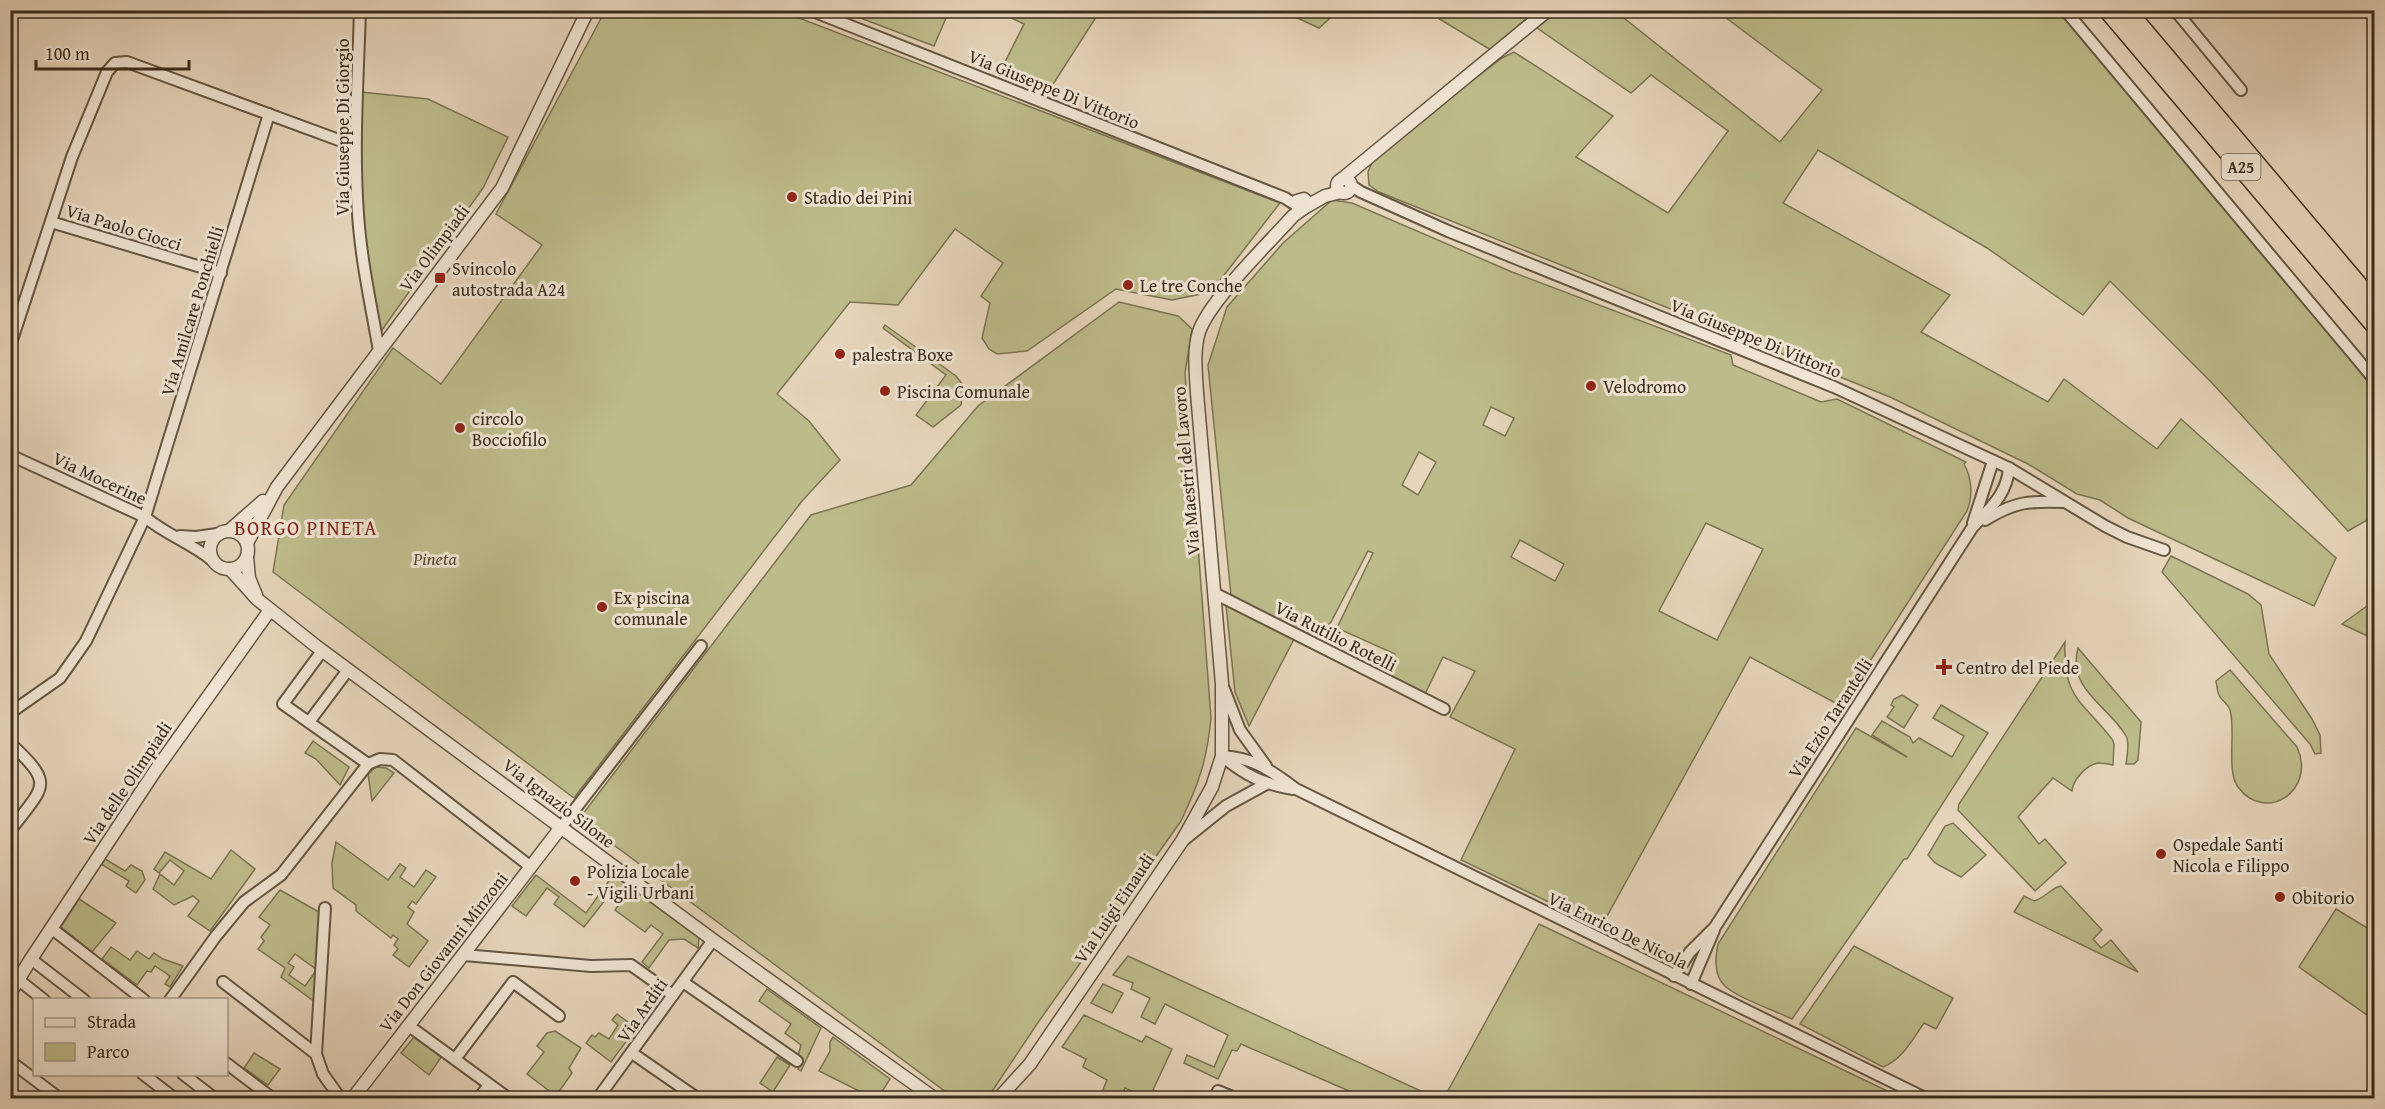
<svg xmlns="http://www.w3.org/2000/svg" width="2385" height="1109" viewBox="0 0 2385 1109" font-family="'Gentium Book Plus',serif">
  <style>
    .green { fill: #bdbb8b; stroke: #7c7452; stroke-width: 1.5; fill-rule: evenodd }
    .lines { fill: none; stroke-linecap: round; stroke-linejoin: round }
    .minor-casing { stroke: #655642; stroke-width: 14 }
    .tertiary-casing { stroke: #655642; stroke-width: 15 }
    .motorway-casing { stroke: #3a2c1a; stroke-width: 21 }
    .minor { stroke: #efe4d3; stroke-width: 10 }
    .tertiary { stroke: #efe4d3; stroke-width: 12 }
    .motorway { stroke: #e6d5bb; stroke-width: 18 }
    .poi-dot { fill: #8f2418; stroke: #efe4d3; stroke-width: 2 }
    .labels { text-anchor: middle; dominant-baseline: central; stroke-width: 6; stroke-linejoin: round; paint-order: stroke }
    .shield { fill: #efe4d3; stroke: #706352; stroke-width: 1.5 }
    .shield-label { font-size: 16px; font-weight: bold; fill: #3a2c1a }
    .street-label { font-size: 18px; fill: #3a2c1a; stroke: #efe4d3 }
    .poi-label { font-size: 18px; fill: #3a2c1a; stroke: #efe4d3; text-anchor: start }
    .park-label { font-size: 18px; font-style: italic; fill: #544931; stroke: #efe4d3 }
    .neighbourhood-label { font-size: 20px; letter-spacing: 1.5px; fill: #7a1f14; stroke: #efe4d3 }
  </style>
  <rect width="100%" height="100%" fill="#e6d5bb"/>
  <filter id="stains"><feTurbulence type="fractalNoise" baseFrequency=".00333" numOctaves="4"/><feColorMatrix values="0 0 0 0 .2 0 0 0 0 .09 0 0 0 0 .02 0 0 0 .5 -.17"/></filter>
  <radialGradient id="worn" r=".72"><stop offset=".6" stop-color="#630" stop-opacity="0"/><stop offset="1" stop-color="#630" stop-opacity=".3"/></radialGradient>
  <!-- green -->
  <g class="green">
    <path d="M605,11H781L1280,203L1211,292L1172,300L1116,289L1027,351L997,354L989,349L982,338L990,303L981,296L1003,263L955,229L898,305L850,302L777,394L809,421L840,460L802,501L574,798L273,572L284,505L393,348L441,384L542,245L496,214Z"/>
    <path d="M842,11H949L934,46Z"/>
    <path d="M997,11H1100L1050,89L1001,70L1024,24Z"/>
    <path d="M1282,11H1338L1319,28Z"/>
    <path d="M1535,11L1491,50L1426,11L1535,10Z"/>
    <path d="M1558,11H1615L1780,142L1822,90L1717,11H2059L2341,347L2374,390V516L2348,531L2212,383L2110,281L2083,315L1987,248L1818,150L1783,203L1950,295L1921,332L2048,402L2064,379L2157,449L2181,419L2336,558L2314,606L2128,518L2100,500L2077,494L2028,464L1890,397L1379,192L1369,185L1368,172L1374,158L1466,85L1502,58L1514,52L1613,116L1576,157L1668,213L1728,131L1651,75L1631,93L1537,28Z"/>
    <path d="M361,92L428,99L508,137L483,188L377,337L360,237Z"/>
    <path d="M1332,200L1352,203L1512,272L1731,355L1733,365L1821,402L1837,399L1966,462L1964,464C1972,478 1973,496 1967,511L1841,706L1750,657L1601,927L1461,860L1515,749L1450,717L1475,671L1443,657L1425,694L1386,673L1395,654L1337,628L1373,553L1368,551L1331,622L1321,633H1303L1231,595L1208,365L1227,307L1283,243ZM1491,407L1514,418L1505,436L1483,425ZM1419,452L1436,462L1418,495L1402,485ZM1706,523L1763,549L1717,640L1659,611ZM1520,540L1564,564L1555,581L1511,557Z"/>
    <path d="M1119,302L1178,316L1192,329L1185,373L1211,718C1207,760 1199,783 1181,821L1037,1024L993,1090L986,1098H954L579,819L811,515L911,485L978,406Z"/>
    <path d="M885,325L956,376L963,385L961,405L933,427L916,415L946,375L883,328Z"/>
    <path d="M2171,556L2248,594L2261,605L2269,654L2312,719L2320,735L2321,753L2315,754L2310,744L2162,572Z"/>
    <path d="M2374,601V639L2342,624Z"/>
    <path d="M1226,605L1294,639L1249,726L1235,692Z"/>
    <path d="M2065,642C2063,699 2081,699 2112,739L2114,744L2113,765C2109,764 2102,763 2098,763C2086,765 2073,780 2072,791L2053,778L2018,817L2039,844L2045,839L2066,863L2035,891L1958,810L1959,804Z"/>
    <path d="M2078,648L2141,722L2138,760L2134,764H2126C2127,756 2130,743 2126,736C2109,706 2067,690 2078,648Z"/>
    <path d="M2230,670L2297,747C2317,791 2265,824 2238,787C2226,772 2236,729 2230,710C2228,704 2221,700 2219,695C2217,691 2217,686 2216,681Z"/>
    <path d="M1902,695L1918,705L1904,728L1887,717L1894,707L1891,705L1894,699Z"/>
    <path d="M1941,705L1988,733L1907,859H1904L1792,1019C1776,1011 1735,997 1724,985C1714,975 1715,957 1718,944L1856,728L1907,757L1872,735L1882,721L1910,737L1913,743L1919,738L1952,757L1964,736L1933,718Z"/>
    <path d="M313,741L349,767L340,785L316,759L305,753Z"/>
    <path d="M376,767L386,768L394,773L372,801L368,774Z"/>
    <path d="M1953,823L1986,855L1961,877L1935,863L1928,855L1945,826Z"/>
    <path d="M336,842L388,880L400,864L406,868L400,877L414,887L426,870L436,877L416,904L412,901L408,907L414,912L407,924L428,941L409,967L393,955L398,949L394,945L398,939L393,935L391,938L356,911V905L333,888L332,863Z"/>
    <path d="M231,850L255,869L210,931L188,916L199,901L193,896L174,905L153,889L160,874L174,885L184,871L170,860L159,873L154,869L165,852L211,879Z"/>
    <path d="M105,859L125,871L131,865L142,871L145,880L136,893L126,886L129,881L101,864Z"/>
    <path d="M536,875L586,913L613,875L699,938L698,948L684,939L669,940L649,968L642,962L663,934L651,925L645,932L615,910L620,903L609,895L584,927L554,904L559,897L547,888L526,916L512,906Z"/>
    <path d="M2061,886L2102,930L2093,939L2101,948L2111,940L2138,972L2014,912L2024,896L2034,901C2045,898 2051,888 2061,886Z"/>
    <path d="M280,890L319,912L316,969L295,954L288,963L294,967L289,975L305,986L315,972V1002L281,977L285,968L258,949L264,941L261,937L270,925L259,917Z"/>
    <path d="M79,899L116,923L92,952L61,927Z"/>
    <path d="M2336,909L2374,932V1020L2299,967Z"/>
    <path d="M1539,924L1902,1098H1444Z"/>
    <path d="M1854,946L1953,998L1936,1029L1924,1023C1912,1040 1903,1059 1883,1067L1800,1024Z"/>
    <path d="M111,947L130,960L137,951L149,959L154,953L163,959L183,966L170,987L165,984L170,976L155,966L151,972L147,971L137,985L102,959Z"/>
    <path d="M1128,956L1436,1098H1411L1401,1094L1393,1098H1365L1241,1044L1237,1051L1232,1050L1218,1079L1184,1063L1187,1055L1214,1067L1228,1035L1165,1004L1155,1024L1141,1017L1150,998L1131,989L1133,983L1113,975Z"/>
    <path d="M1103,984L1123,993L1112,1013L1091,1003Z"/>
    <path d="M767,989L821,1028L801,1071L798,1069L803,1059L798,1056L801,1045L785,1033L791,1024L759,1001Z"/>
    <path d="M617,1014L636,1028L611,1062L586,1043L592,1035L595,1037L599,1033L609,1039L618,1025L612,1020Z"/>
    <path d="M1084,1015L1142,1042L1146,1036L1172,1049L1153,1090L1170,1098H1147L1125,1088L1120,1098H1088L1090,1093L1100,1097L1107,1080L1083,1067L1086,1059L1062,1047Z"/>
    <path d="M555,1031L581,1048L569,1068L572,1073L556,1096L527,1074L544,1052L537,1046L547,1033Z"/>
    <path d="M414,1037L442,1056L429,1075L401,1053Z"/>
    <path d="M833,1037L890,1079L878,1098H873L819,1071L830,1051V1042Z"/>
    <path d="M254,1053L280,1069L268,1085L244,1068Z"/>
    <path d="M777,1057L790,1065L773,1092L760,1083Z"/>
  </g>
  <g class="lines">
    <!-- minor casing -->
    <g class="minor-casing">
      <g id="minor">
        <path d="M360,10C358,78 353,146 358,214C361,260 371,305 379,351"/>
        <path d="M810,10L1285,198L1296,205"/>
        <path d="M2065,10L2374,379"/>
        <path d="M2175,10L2241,90"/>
        <path d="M1350,185L1361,192L1448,231L1834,387L2009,468L2105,526L2127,537L2164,550"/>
        <path d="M51,222L221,273"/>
        <path d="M10,346L72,157L107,72L115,63L127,62L355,146"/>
        <path d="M10,455L145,517C165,534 191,543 212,560"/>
        <path d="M1985,520C2016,501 2029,501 2064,502"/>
        <path d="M1973,523L1993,461"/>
        <path d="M180,536L196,537L217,534"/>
        <path d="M1214,593L1444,709"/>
        <path d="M322,651L283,704L368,764"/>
        <path d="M1224,689L1240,730L1266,766"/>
        <path d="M10,713L60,678L86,641L145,517L269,114"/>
        <path d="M309,722L348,670"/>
        <path d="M10,743C56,786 44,785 10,831"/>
        <path d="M1222,756C1255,758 1270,770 1296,789L1925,1098"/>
        <path d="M1222,756C1246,776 1263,784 1293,789"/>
        <path d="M562,826L701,646"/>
        <path d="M1185,839L1226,806L1266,784"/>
        <path d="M325,908L316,1054L323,1074L340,1098"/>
        <path d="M51,928L144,1000"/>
        <path d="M464,955L591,966L631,965L673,995"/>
        <path d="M31,959L84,1000"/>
        <path d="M1674,976L1690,952L1715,927L1972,528C1989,509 2007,495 2009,468"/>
        <path d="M20,981L44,1000"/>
        <path d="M223,982L316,1054"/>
        <path d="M683,982L797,1061"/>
        <path d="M1691,984L1714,930"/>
        <path d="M170,1000L216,936L244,902L281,875L368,764L380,759L393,760L531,867"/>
        <path d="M409,1026L508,1098"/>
        <path d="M632,1053L697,1098"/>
        <path d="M455,1059L513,982L559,1016"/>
        <path d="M10,1061L59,1098"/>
        <path d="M226,1063L272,1098"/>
        <path d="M143,1074L174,1098"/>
        <path d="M183,1074L214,1098"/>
        <path d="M479,1098L489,1085"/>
        <path d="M598,1098L713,940"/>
        <path d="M1215,1098L1218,1091L1235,1098"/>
      </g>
    </g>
    <!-- tertiary casing -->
    <g class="tertiary-casing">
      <g id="tertiary">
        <circle cx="1344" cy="186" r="7"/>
        <path d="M1341,180L1548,10"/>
        <path d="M1306,206L1307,202L1304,199L1297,201L1298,207L1302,209L1325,196L1341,192"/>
        <path d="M230,530L263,501"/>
        <circle cx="229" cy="550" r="19"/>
        <path d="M247,543L277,487L502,188L588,10"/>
        <path d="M247,557L249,578L256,595"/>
        <path d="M230,569L257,599L316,646L713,940L934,1098"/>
        <path d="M10,993L31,959L155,771L270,610"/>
        <path d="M353,1098L562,826"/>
        <path d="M999,1098L1030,1064L1182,841L1212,787L1222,756V684L1197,393C1196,374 1193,351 1199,332C1209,301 1269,243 1293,216L1304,208"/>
      </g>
    </g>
    <!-- motorway casing -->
    <g class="motorway-casing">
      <g id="motorway">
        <path d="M2108,10L2374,324"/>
        <path d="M2126,10L2374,304"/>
      </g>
    </g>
    <!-- minor -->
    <use href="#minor" class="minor"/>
    <!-- tertiary -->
    <use href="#tertiary" class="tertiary"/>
    <!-- motorway -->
    <use href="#motorway" class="motorway"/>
  </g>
  <!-- markers -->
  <g class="poi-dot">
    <circle cx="792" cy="197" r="6"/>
    <rect x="434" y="272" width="12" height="12" rx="3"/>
    <circle cx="1128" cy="285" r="6"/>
    <circle cx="840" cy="354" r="6"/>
    <circle cx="1591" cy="386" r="6"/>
    <circle cx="885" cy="391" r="6"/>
    <circle cx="460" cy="428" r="6"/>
    <circle cx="602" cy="607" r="6"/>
    <path d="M1941 658h6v6h6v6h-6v6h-6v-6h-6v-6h6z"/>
    <circle cx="2161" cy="854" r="6"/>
    <circle cx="575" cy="881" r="6"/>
    <circle cx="2280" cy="897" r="6"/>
  </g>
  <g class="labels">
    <!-- shield labels -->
    <rect class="shield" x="2221.5" y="154" width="39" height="26" rx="4.5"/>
    <g class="shield-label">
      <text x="2241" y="167">A25</text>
    </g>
    <!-- street labels -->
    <g class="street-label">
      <text transform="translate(1054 89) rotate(22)">Via Giuseppe Di Vittorio</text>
      <text transform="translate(342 127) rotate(-90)">Via Giuseppe Di Giorgio</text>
      <text transform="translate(124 227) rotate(17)">Via Paolo Ciocci</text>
      <text transform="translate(434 248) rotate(-53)">Via Olimpiadi</text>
      <text transform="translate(192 311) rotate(-73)">Via Amilcare Ponchielli</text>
      <text transform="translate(1756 338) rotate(22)">Via Giuseppe Di Vittorio</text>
      <text transform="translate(1186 471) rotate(-95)">Via Maestri del Lavoro</text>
      <text transform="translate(100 478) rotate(25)">Via Mocerine</text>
      <text transform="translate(1336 636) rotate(27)">Via Rutilio Rotelli</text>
      <text transform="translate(1830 718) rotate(-57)">Via Ezio Tarantelli</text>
      <text transform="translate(127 783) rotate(-56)">Via delle Olimpiadi</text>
      <text transform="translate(559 803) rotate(37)">Via Ignazio Silone</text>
      <text transform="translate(1114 908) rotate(-56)">Via Luigi Einaudi</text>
      <text transform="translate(1618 930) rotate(26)">Via Enrico De Nicola</text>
      <text transform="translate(443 952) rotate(-52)">Via Don Giovanni Minzoni</text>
      <text transform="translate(642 1010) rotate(-55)">Via Arditi</text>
    </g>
    <!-- poi labels -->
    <g class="poi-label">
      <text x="804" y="197">Stadio dei Pini</text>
      <text x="452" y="268">Svincolo<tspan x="452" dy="21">autostrada A24</tspan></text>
      <text x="1140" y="285">Le tre Conche</text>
      <text x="852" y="354">palestra Boxe</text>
      <text x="1603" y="386">Velodromo</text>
      <text x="897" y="391">Piscina Comunale</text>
      <text x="472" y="418">circolo<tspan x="472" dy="21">Bocciofilo</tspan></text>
      <text x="614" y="597">Ex piscina<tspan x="614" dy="21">comunale</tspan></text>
      <text x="1956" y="667">Centro del Piede</text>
      <text x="2173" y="844">Ospedale Santi<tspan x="2173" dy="21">Nicola e Filippo</tspan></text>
      <text x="587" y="871">Polizia Locale<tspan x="587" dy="21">- Vigili Urbani</tspan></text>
      <text x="2292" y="897">Obitorio</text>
    </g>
    <!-- park labels -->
    <g class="park-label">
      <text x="435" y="558">Pineta</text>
    </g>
    <!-- neighbourhood labels -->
    <g class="neighbourhood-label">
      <text x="306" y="527">BORGO PINETA</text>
    </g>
  </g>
  <!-- margin -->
  <rect width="2385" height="1109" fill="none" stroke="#e6d5bb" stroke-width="36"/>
  <rect x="12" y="12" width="2361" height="1085" fill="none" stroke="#3a2c1a" stroke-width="3"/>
  <rect x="18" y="18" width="2349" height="1073" fill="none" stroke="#3a2c1a" stroke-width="1.5"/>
  <!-- legend -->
  <rect x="33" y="998" width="195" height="78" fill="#efe4d3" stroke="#a79a89" stroke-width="1.5"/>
  <rect x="45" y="1018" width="30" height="9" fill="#efe4d3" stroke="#a79a89" stroke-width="1.5"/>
  <text x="87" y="1028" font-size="18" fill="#3a2c1a">Strada</text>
  <rect x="45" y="1043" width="30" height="18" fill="#bdbb8b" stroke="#a79a89" stroke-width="1.5"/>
  <text x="87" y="1058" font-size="18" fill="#3a2c1a">Parco</text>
  <!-- scale -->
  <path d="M36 60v9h153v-9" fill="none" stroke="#3a2c1a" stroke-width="3"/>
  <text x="45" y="60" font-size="18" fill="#3a2c1a" stroke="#efe4d3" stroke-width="4.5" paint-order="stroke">100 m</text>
  <rect width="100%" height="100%" filter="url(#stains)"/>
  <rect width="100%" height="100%" fill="url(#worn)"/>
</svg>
